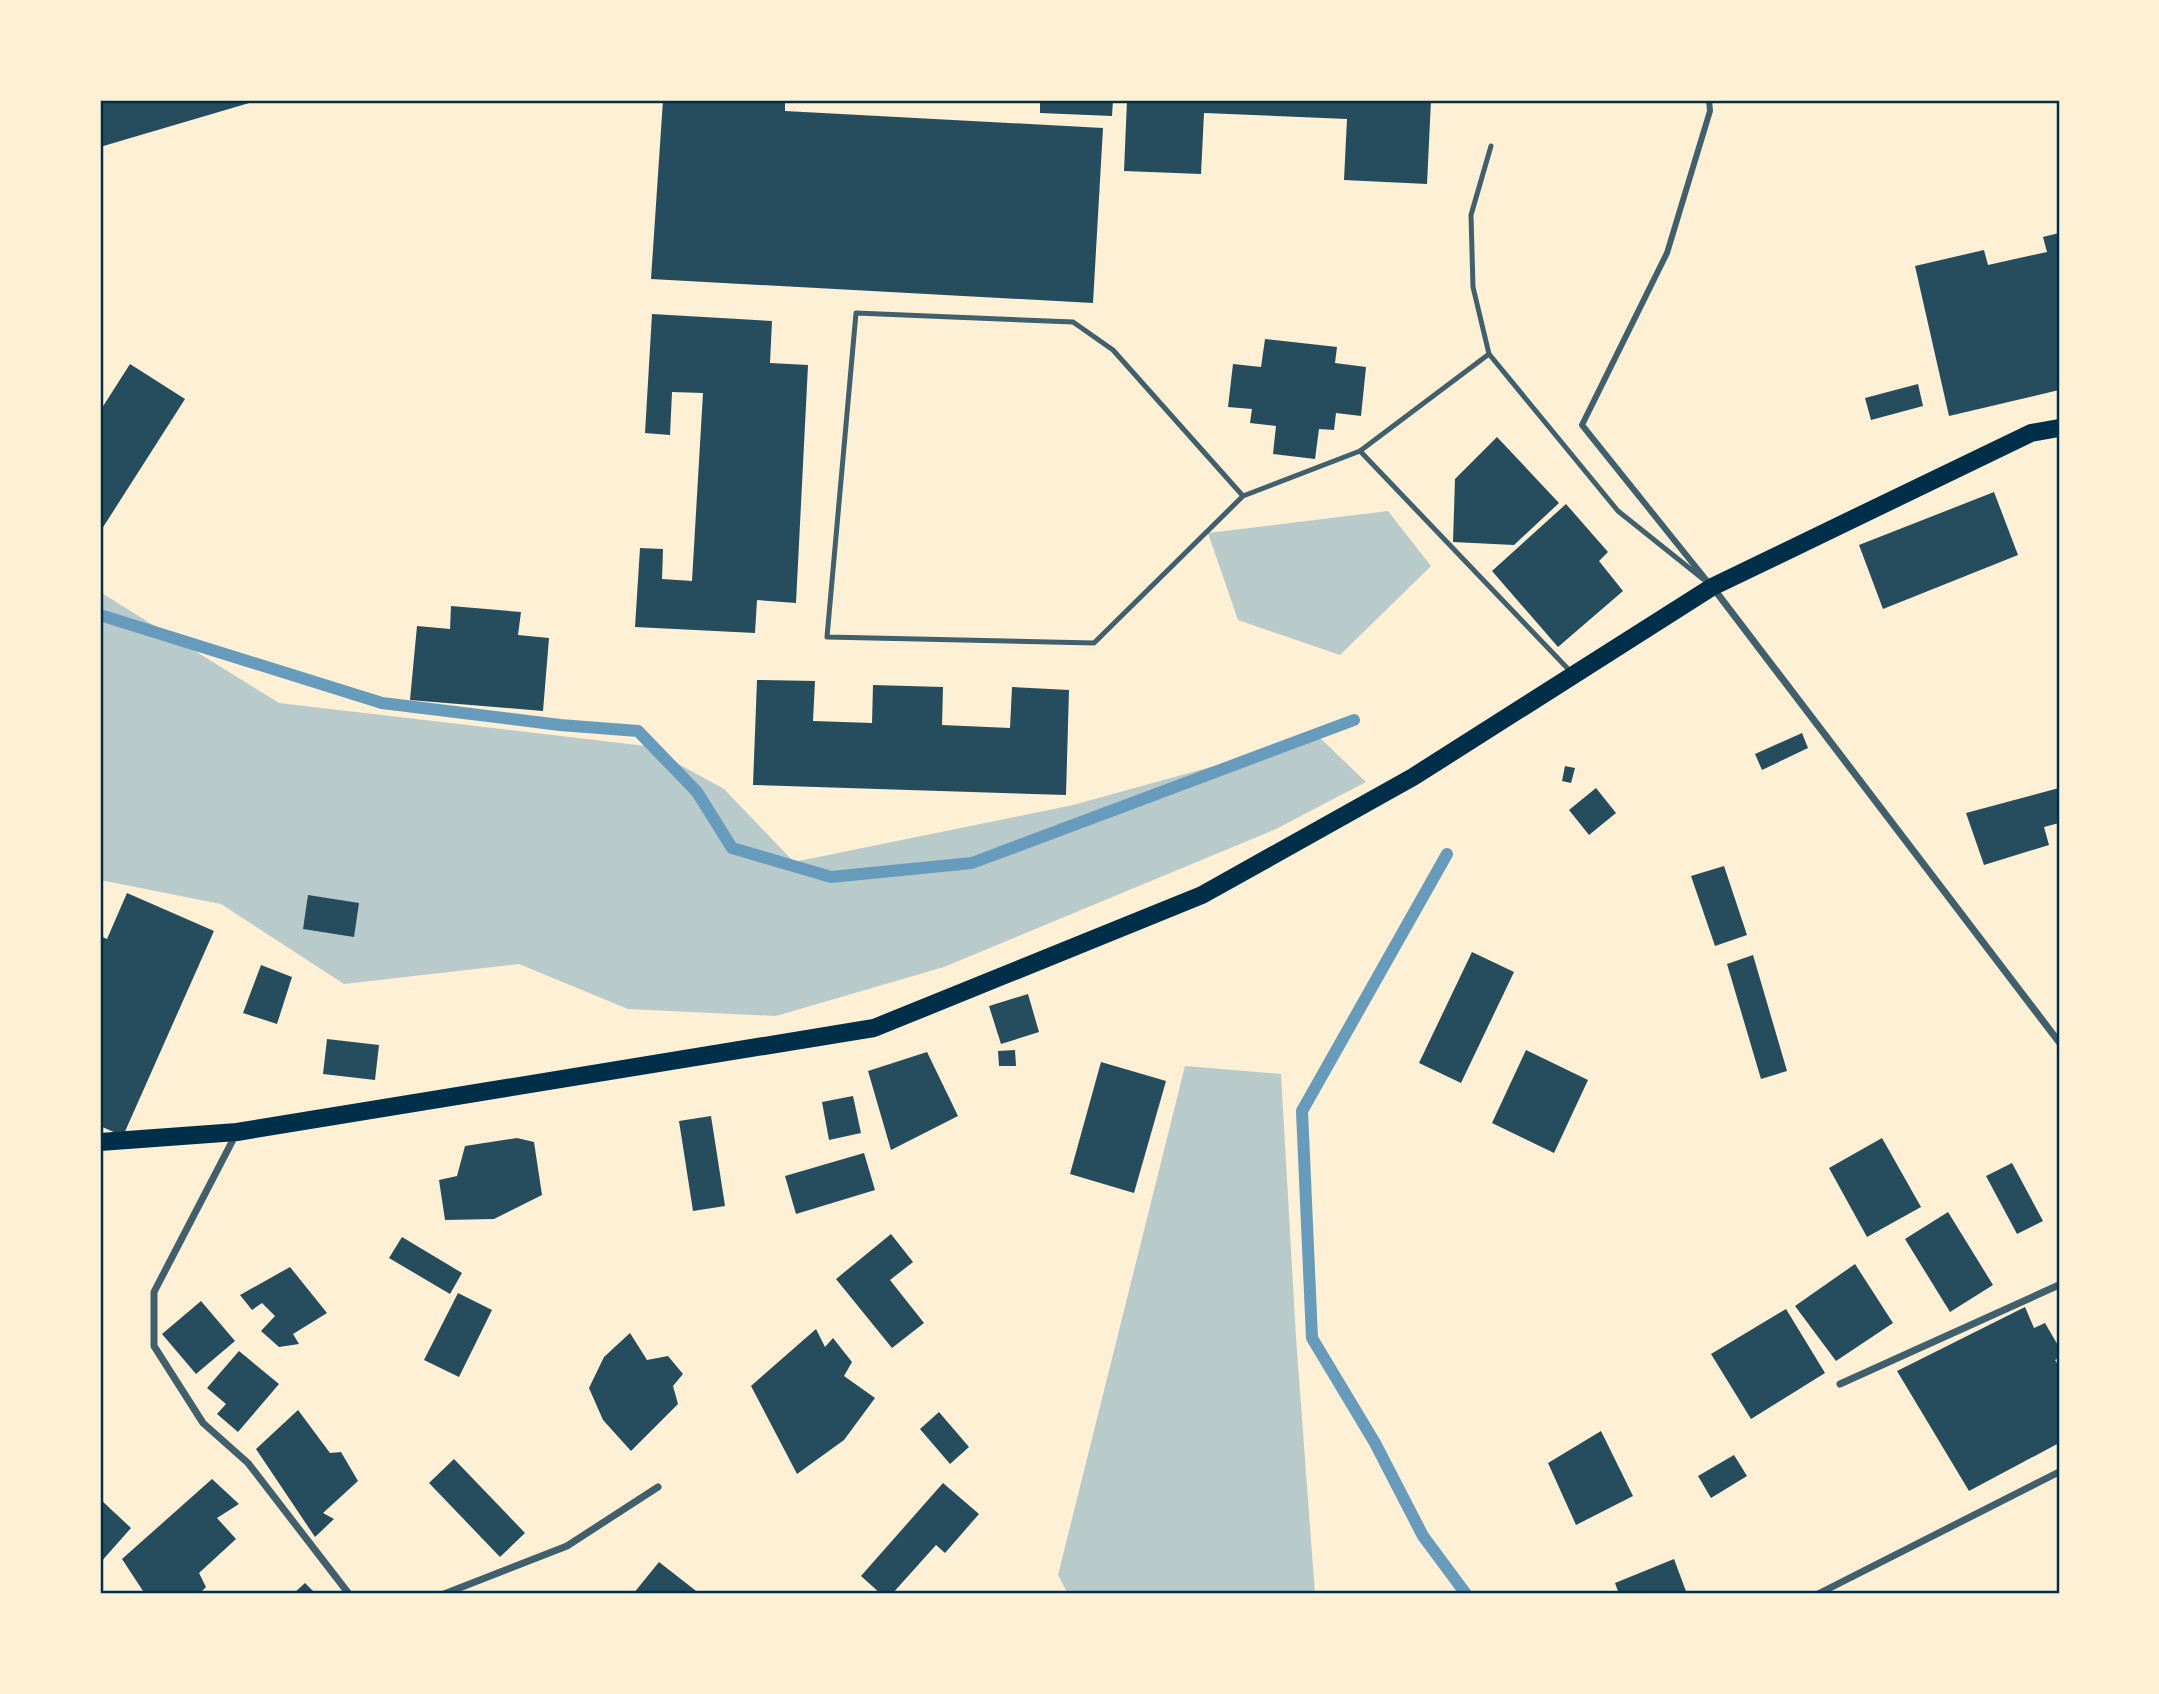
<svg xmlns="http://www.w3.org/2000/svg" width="2159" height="1694" viewBox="0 0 2159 1694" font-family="'Alegreya Sans',sans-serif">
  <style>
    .green { fill: #b9caca }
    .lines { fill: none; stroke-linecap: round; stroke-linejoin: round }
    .stream { stroke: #669bbc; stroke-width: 12 }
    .building { fill: #264d5e }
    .service { stroke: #3f606c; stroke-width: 5 }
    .pedestrian { stroke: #3f606c; stroke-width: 6 }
    .minor { stroke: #3f606c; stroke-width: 7 }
    .primary { stroke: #003049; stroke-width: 18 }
    .neatline { fill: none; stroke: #003049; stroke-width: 2.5 }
  </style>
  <rect width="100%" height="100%" fill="#fdf0d5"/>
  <!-- green -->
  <g class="green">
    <path d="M1388,511L1431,566L1340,655L1238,620L1208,533Z"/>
    <path d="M100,592L279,703L646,746L724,789L794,862L1073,805L1319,737L1366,782L1276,829L944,967L776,1016L628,1009L519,964L344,984L221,904L100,880Z"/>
    <path d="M1185,1066L1281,1074L1296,1337L1315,1594H1068L1058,1575Z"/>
  </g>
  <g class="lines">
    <!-- stream -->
    <g class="stream">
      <path d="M100,615L382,703L560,725L638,731L697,792L732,848L831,877L972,863L1354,720"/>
      <path d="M1447,854L1302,1111L1312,1338L1375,1443L1423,1536L1466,1594"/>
    </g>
  </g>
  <!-- building -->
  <g class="building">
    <path d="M100,100H259L100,147Z"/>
    <path d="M663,100H785V111L1103,128L1093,303L651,279Z"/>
    <path d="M1040,100H1113L1112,116L1040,113Z"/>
    <path d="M1127,100H1431L1427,184L1344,180L1347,119L1204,113L1201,174L1124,171Z"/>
    <path d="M2059,233V390L1949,416L1915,266L1984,250L1988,265L2047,252L2043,237Z"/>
    <path d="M652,314L772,321L770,363L808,365L796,603L757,600L755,633L635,627L640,548L663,549L662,579L692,581L703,393L672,392L670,435L645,433Z"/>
    <path d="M1265,339L1337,347L1335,363L1366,367L1361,416L1336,413L1334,430L1319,429L1315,459L1273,454L1276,426L1250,423L1252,409L1228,407L1233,364L1261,367Z"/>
    <path d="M130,364L185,399L100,532V411Z"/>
    <path d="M1918,384L1923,406L1871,420L1865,398Z"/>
    <path d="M1497,437L1559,503L1514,545L1453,542L1455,479Z"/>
    <path d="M1994,492L2018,555L1883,609L1859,545Z"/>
    <path d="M1566,504L1608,552L1599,561L1623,591L1558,647L1492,571Z"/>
    <path d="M451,606L521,612L518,635L549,638L543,711L410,700L417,626L450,629Z"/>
    <path d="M757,680L815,681L813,721L872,723L873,685L943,687L942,725L1010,728L1012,687L1069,690L1066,795L753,785Z"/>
    <path d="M1802,733L1808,748L1762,770L1755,754Z"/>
    <path d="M1565,766L1575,768L1571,783L1562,781Z"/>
    <path d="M1596,788L1616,813L1589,835L1569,810Z"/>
    <path d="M2059,788V823L2044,827L2049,845L1984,865L1966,813Z"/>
    <path d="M1724,866L1747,935L1715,946L1691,876Z"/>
    <path d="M127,893L214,931L123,1136L100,1126V936L107,939Z"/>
    <path d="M308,895L359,903L354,937L303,929Z"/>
    <path d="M1472,952L1514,972L1461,1083L1419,1063Z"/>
    <path d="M1753,955L1787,1071L1761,1079L1727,964Z"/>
    <path d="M261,965L292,977L277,1024L243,1013Z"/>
    <path d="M1028,994L1039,1032L1001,1044L989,1006Z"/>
    <path d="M327,1039L379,1045L375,1080L323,1074Z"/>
    <path d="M1015,1050L1016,1066H999L998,1051Z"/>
    <path d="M1526,1050L1588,1080L1554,1153L1492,1123Z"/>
    <path d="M927,1052L958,1116L891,1150L868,1071Z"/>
    <path d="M1101,1062L1166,1081L1134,1193L1070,1174Z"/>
    <path d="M853,1096L861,1133L829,1140L822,1102Z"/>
    <path d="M711,1116L725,1206L693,1211L679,1121Z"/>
    <path d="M517,1138L534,1142L542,1195L494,1219L445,1220L439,1180L457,1176L465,1146Z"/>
    <path d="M1882,1138L1921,1207L1867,1237L1829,1168Z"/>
    <path d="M864,1153L875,1190L796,1214L785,1176Z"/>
    <path d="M2012,1163L2043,1221L2017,1234L1986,1176Z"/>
    <path d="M1948,1212L1993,1285L1950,1312L1905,1239Z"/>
    <path d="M891,1234L913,1262L890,1280L924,1323L892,1348L836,1279Z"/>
    <path d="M402,1237L462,1273L450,1294L389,1258Z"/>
    <path d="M1855,1264L1893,1323L1836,1361L1795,1306Z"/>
    <path d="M290,1267L327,1313L293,1334L299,1344L279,1347L261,1331L275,1316L262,1303L252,1310L240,1295Z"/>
    <path d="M458,1293L492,1310L459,1377L424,1360Z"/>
    <path d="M201,1301L235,1341L196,1374L162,1334Z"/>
    <path d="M2025,1307L2034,1328L2045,1323L2059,1347V1358L2055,1360L2059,1366V1443L1969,1491L1897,1371Z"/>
    <path d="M1786,1309L1825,1373L1751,1419L1711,1354Z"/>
    <path d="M816,1329L825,1347L833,1338L852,1362L844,1376L875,1398L844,1440L797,1474L751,1386Z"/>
    <path d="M630,1333L647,1360L668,1356L683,1374L673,1386L678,1404L631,1451L603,1420L589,1388L604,1357Z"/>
    <path d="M239,1351L279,1384L238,1432L217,1414L226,1404L207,1388Z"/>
    <path d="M298,1410L330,1453L341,1452L358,1481L323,1513L334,1519L315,1537L256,1449Z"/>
    <path d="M939,1412L969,1447L950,1464L920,1429Z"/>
    <path d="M1601,1431L1633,1496L1576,1525L1548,1463Z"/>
    <path d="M1734,1455L1747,1476L1711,1498L1698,1476Z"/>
    <path d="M454,1459L525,1533L500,1557L429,1483Z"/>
    <path d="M212,1479L239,1504L217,1518L236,1539L199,1573L206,1587L199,1594H145L122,1559Z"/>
    <path d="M943,1483L979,1514L945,1553L936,1545L892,1594H881L861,1576Z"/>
    <path d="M100,1499L131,1528L100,1563Z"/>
    <path d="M1674,1559L1687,1594H1619L1615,1583Z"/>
    <path d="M659,1562L700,1594H633Z"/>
    <path d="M305,1583L316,1594H293Z"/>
  </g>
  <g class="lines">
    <!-- service -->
    <g class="service">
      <path d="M1489,354L1473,287L1471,215L1491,146"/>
      <path d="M1360,451L1571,672"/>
      <path d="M1243,496L1113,350L1073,322L856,313L827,637L1094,643L1243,496L1360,451L1489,354L1618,511L1703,579"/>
    </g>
    <!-- pedestrian -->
    <path class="pedestrian" d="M1709,100L1710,111L1667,253L1582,425L1711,586"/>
    <!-- minor -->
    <g class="minor">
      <path d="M1714,589L2059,1042"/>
      <path d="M236,1134L154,1292V1346L203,1423L248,1463L349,1594"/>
      <path d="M1840,1384L2059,1285"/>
      <path d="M444,1594L567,1546L658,1487"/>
      <path d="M1818,1594L2059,1472"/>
    </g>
    <!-- primary -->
    <path class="primary" d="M100,1142L237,1132L874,1028L1202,895L1413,777L1712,587L2031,433L2059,428"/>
  </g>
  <!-- border -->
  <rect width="2159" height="1694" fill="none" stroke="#fdf0d5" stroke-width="203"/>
  <rect x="102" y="102" width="1956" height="1490" class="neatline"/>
</svg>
